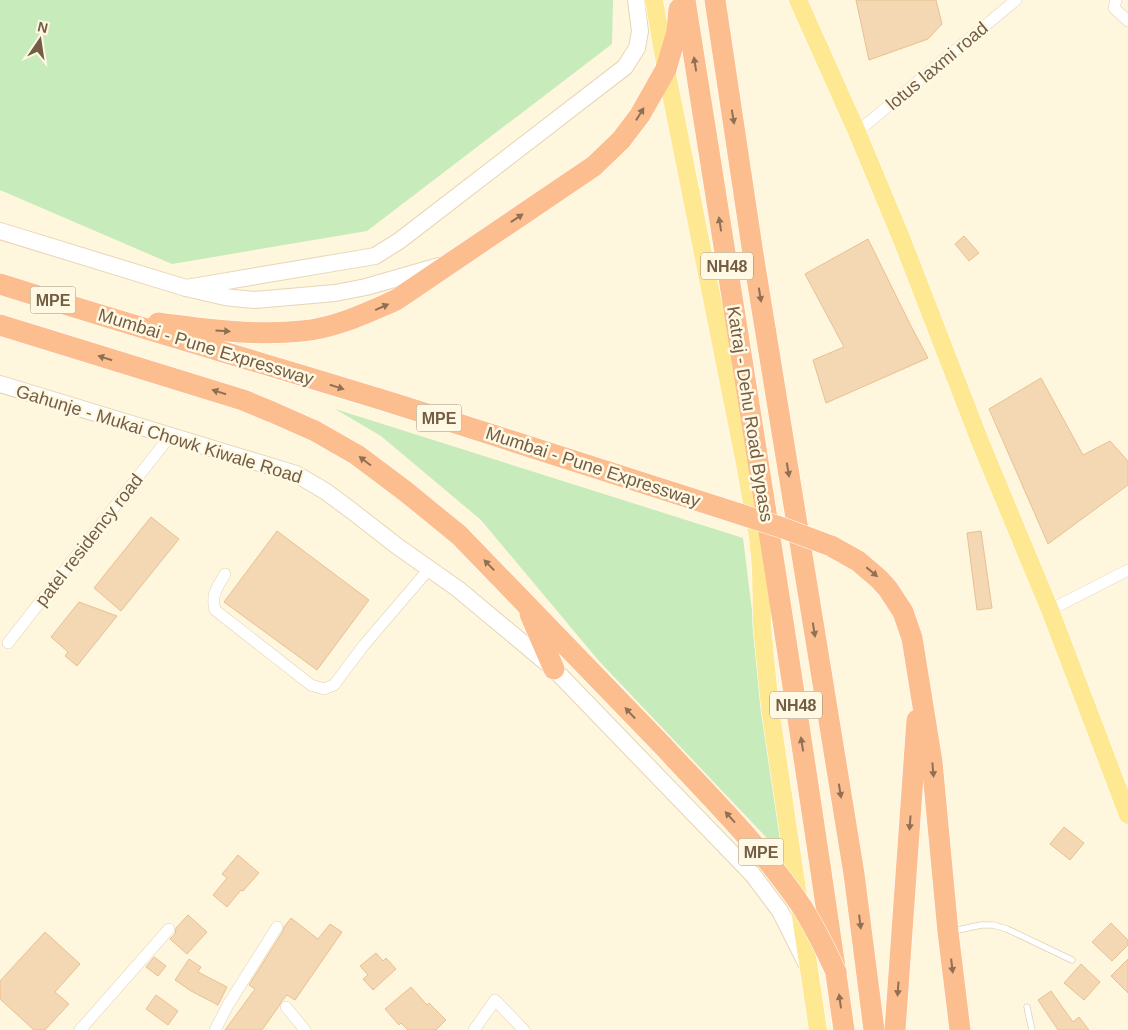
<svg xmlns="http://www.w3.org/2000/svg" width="1128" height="1030" viewBox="0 0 1128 1030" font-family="Helvetica,sans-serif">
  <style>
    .green { fill: #c7ebbb }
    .building { fill: #f4d7b3; stroke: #e8c192 }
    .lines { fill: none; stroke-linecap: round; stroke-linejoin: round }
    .lane-casing { stroke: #e1d2b9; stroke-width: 7 }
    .street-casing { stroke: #e1d2b9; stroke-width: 12 }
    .secondary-casing { stroke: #e7d5b6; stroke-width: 18 }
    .primary-casing { stroke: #fff; stroke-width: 19 }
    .highway-casing { stroke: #fff; stroke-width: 22 }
    .lane { stroke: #fff; stroke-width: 5.5 }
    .street { stroke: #fff; stroke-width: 11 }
    .secondary { stroke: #fff; stroke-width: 16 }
    .primary { stroke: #ffe892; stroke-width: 18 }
    .highway { stroke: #fcbd8f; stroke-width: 21 }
    .highway-bridge-casing { stroke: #fff; stroke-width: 22; stroke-linecap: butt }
    .highway-bridge { stroke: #fcbd8f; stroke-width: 21 }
    .oneway { fill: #8f7054 }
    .labels { text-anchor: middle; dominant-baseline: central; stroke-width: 5; stroke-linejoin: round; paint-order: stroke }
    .shield { fill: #fff9e4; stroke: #9e8c75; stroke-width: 1 }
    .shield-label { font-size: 16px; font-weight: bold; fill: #745d45 }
    .street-label { font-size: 18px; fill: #745d45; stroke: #fff9e4 }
  </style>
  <rect width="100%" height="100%" fill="#fef6dd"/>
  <!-- green -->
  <g class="green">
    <path d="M0,0H613L612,44L367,231L172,264L0,190Z"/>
    <path d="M335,409L743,538L782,854L599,661L481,520L381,436Z"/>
  </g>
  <!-- building -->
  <g class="building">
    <path d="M856,0H936L942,24L928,39L869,60Z"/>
    <path d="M964,236L979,253L969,261L955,244Z"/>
    <path d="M868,239L911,326L928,358L826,403L813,360L844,347L805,274Z"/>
    <path d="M1041,378L1083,455L1110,441L1128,461V485L1048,544L989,409Z"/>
    <path d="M151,517L179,539L121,611L94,588Z"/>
    <path d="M277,531L369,600L317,670L224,602Z"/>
    <path d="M981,531L992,608L977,610L967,533Z"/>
    <path d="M79,602L117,616L77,666L65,656L68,652L51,637Z"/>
    <path d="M1064,827L1084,843L1070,860L1050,844Z"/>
    <path d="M238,855L259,873L243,891L241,890L227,907L213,895L227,878L222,874Z"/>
    <path d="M188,915L207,932L187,954L170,939L175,934L176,928Z"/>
    <path d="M291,918L318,939L330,924L342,932L295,1000L287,995L281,1002L279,1006L262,1030H225L255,989L249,985L283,931L284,927Z"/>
    <path d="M1111,923L1128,940V945L1112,961L1092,942Z"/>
    <path d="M45,932L80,964L55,992L69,1004L45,1030H34L0,999V981Z"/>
    <path d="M376,953L383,961L386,958L396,969L373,990L363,979L368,975L360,966Z"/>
    <path d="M154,957L166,966L158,976L146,967Z"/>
    <path d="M189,959L201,967L198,972L227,987L218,1005L191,991L175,980Z"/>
    <path d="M1128,959V993L1111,976Z"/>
    <path d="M1081,964L1100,982L1084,1000L1064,983Z"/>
    <path d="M411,987L427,1005L429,1003L446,1020L436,1030H408L401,1023L399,1025L385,1009Z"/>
    <path d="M1051,991L1073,1022L1079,1017L1089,1030H1058L1038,1000Z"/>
    <path d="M156,995L178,1011L168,1025L146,1009Z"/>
  </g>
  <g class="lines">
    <!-- lane casing -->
    <g class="lane-casing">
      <g id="lane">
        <path d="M953,931L981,925H993L1007,929L1072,960"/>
        <path d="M1027,1007L1032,1030"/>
      </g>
    </g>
    <!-- street casing -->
    <g class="street-casing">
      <g id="street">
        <path d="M1116,0L1114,8L1128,21"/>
        <path d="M857,132L1016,0"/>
        <path d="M225,574C217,588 211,594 215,610L311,685L324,689L334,685L364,645L429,569"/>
        <path d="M1050,610L1128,570"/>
        <path d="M8,643L170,436"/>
        <path d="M286,1007L305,1030"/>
        <path d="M80,1030L169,929"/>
        <path d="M215,1030L228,1005L277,927"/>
        <path d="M474,1030L495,1000L524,1030"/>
      </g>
    </g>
    <!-- secondary casing -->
    <g class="secondary-casing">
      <g id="secondary">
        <path d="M0,231L186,288L225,297L233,298L255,300L335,293L366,287L439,266"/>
        <path d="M186,288L375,256L399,241L625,67L637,48L640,31L636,0"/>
        <path d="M0,384L296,474L325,491L352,511L397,546L458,589L554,669L753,875L780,911L806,963"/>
      </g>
    </g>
    <!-- primary casing -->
    <g class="primary-casing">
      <g id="primary">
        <path d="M654,0L666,69L745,464L758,537L761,568L762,625L770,708L818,1030"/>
        <path d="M798,0L857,132L902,240L981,444L1050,610L1128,815"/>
      </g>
    </g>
    <!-- highway casing -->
    <g class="highway-casing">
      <g id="highway">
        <path d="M685,0C739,343 795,686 844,1030"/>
        <path d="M715,0L753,254L854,874L874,1030"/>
        <path d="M0,284C133,326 266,364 399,405C507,439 614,474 721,508"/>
        <path d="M158,323C205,329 254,336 302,331C335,328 366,313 396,300L594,166L621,140L640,115L666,69L677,32L679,9"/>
        <path d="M0,325L243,400L272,412L315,431L357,455L405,491L459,535L664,747"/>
        <path d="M831,546L858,561L879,579L888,589L903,612L912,638L932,762L948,932L960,1030"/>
        <path d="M530,614L554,669"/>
        <path d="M895,1030L917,720"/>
      </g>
    </g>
    <!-- lane -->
    <use href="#lane" class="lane"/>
    <!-- street -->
    <use href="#street" class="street"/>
    <!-- secondary -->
    <use href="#secondary" class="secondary"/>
    <!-- primary -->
    <use href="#primary" class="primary"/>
    <!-- highway -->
    <use href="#highway" class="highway"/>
    <!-- highway-bridge casing -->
    <g class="highway-bridge-casing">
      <g id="highway-bridge">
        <path d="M721,508L783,528L831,546"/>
        <path d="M664,747C712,799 763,849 802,907C815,928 826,950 836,972"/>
      </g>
    </g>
    <!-- highway-bridge -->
    <use href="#highway-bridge" class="highway-bridge"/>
  </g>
  <!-- one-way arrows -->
  <defs><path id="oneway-solid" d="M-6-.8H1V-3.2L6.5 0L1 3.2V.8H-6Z" transform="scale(1.25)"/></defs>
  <g class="oneway">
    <use href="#oneway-solid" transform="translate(695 64) rotate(-99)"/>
    <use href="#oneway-solid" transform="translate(640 114) rotate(-58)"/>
    <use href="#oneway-solid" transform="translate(733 117) rotate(81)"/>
    <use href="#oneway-solid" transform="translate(517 218) rotate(-34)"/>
    <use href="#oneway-solid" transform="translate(720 224) rotate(-99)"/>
    <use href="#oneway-solid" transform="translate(760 295) rotate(81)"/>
    <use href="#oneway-solid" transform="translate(382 307) rotate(-24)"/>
    <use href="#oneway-solid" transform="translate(223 331) rotate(4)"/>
    <use href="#oneway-solid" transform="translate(105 358) rotate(-163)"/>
    <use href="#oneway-solid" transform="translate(337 387) rotate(17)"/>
    <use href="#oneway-solid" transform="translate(219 392) rotate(-162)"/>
    <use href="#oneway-solid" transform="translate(365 461) rotate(-143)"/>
    <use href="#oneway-solid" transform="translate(788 470) rotate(81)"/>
    <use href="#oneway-solid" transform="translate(489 565) rotate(-134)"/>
    <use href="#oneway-solid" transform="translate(872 572) rotate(40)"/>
    <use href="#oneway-solid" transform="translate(814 630) rotate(81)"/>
    <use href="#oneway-solid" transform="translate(630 713) rotate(-133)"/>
    <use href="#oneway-solid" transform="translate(802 744) rotate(-99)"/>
    <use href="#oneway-solid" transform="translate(933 770) rotate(85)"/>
    <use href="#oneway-solid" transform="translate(840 791) rotate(81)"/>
    <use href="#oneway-solid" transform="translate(730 817) rotate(-132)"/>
    <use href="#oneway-solid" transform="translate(910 823) rotate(94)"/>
    <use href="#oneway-solid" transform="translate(860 922) rotate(83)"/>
    <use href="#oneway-solid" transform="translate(952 966) rotate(83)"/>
    <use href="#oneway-solid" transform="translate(898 989) rotate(94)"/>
    <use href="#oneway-solid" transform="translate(840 1001) rotate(-98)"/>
  </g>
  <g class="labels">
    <!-- shield labels -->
    <g class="shield">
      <rect x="701" y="252.5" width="52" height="27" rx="4"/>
      <rect x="30.5" y="286.5" width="45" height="27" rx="4"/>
      <rect x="416.5" y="404.5" width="45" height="27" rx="4"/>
      <rect x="770" y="691.5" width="52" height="27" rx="4"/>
      <rect x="738.5" y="838.5" width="45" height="27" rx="4"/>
    </g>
    <g class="shield-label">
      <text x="727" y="266">NH48</text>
      <text x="53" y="300">MPE</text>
      <text x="439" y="418">MPE</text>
      <text x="796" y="705">NH48</text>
      <text x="761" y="852">MPE</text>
    </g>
    <!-- street labels -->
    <g class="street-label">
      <text transform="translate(937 66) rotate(-40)">lotus laxmi road</text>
      <text transform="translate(206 347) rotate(17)">Mumbai - Pune Expressway</text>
      <text transform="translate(750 414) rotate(81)">Katraj - Dehu Road Bypass</text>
      <text transform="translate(159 434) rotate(17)">Gahunje - Mukai Chowk Kiwale Road</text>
      <text transform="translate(593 467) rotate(18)">Mumbai - Pune Expressway</text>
      <text transform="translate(89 540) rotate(-52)">patel residency road</text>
    </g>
  </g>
  <!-- north arrow -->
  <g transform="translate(40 40) rotate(13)" stroke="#fff9e4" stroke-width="4" paint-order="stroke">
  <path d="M0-4L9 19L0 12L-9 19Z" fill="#745d45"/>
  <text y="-8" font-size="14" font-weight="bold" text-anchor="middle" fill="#745d45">N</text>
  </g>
</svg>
